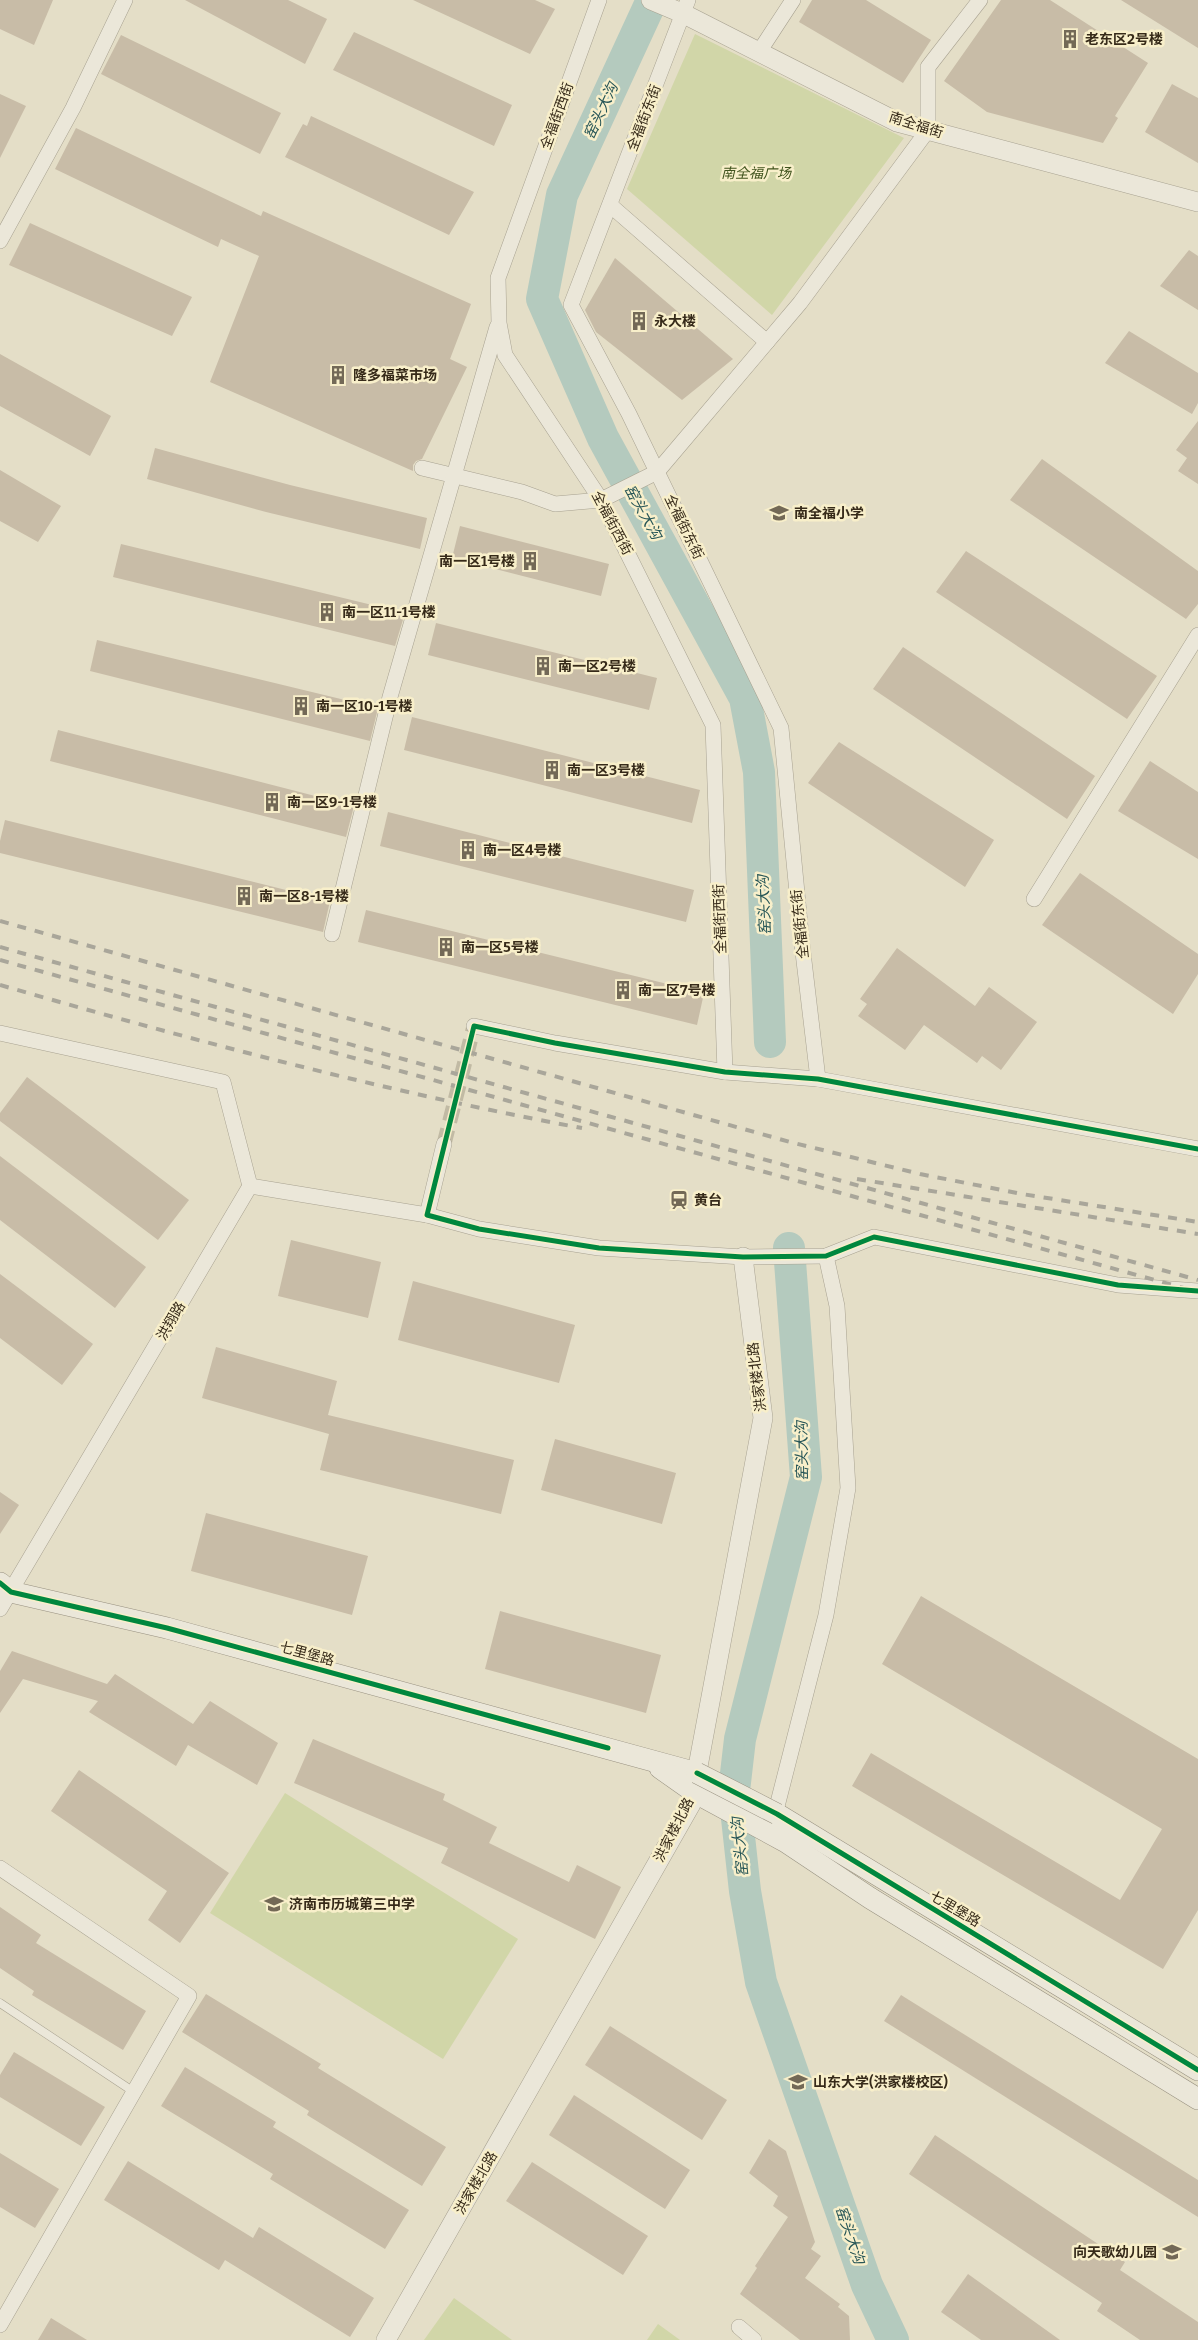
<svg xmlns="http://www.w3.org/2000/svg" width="1198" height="2340" viewBox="0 0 1198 2340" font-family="Bitter,'Noto Sans SC',serif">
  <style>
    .green { fill: #d1d6a8 }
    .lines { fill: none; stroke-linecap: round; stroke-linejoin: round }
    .river { stroke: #b4cabe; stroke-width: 32 }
    .building { fill: #c8bca7 }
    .minor-tunnel { stroke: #c1baa4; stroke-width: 15; stroke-dasharray: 15 8; stroke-linecap: butt }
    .service-casing { stroke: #a8a291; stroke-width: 9 }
    .minor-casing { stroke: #a8a291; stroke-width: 16 }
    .tertiary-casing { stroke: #a8a291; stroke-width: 20 }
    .secondary-casing { stroke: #989181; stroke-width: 22 }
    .service { stroke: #ebe7d9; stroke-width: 8 }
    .minor { stroke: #ebe7d9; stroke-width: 15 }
    .tertiary { stroke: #ebe7d9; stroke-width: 19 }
    .secondary { stroke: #ebe7d9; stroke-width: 21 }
    .rail { stroke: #a9a69a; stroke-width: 4; stroke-dasharray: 9 9; stroke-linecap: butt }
    .secondary-bridge-casing { stroke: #989181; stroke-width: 22; stroke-linecap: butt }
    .secondary-bridge { stroke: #ebe7d9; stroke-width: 21 }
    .cycleway-casing { stroke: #f8efca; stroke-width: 8 }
    .cycleway { stroke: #00873e; stroke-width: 5 }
    .labels { text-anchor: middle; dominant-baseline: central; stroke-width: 5; stroke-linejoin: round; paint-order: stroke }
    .poi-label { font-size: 14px; font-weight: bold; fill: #362a19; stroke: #f8efca; text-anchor: start }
    .street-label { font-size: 14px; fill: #362a19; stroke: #f8efca }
    .park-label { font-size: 14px; font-style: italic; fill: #41541e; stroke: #f8efca }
    .water-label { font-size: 15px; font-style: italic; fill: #275657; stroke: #f8efca }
  </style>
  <rect width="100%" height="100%" fill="#e4dec7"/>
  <!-- green -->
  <g class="green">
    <path d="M695,34L904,138L772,315L627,189Z"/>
    <path d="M285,1793L518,1939L443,2059L210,1913Z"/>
    <path d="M454,2298L512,2340H424Z"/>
    <path d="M658,2324L680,2340H647Z"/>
  </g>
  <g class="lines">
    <!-- river -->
    <g class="river">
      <path d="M652,0L562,195L542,299L603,438L745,698L759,772L770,1042"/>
      <path d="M789,1248L806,1477L740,1739L734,1791L745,1891L761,1982L867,2285L893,2340"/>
    </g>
  </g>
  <!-- building -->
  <g class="building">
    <path d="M0,0H53L34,45L0,29Z"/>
    <path d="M185,0H288L327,19L305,64Z"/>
    <path d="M413,0H535L555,9L530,54Z"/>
    <path d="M812,0H866L931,40L903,83L799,22Z"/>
    <path d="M1001,0H1050L1148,63L1115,116L1118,118L1103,143L987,112L944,81Z"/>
    <path d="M1121,0H1198V48Z"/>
    <path d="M354,32L512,105L494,146L333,70Z"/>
    <path d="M121,35L281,113L260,154L101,74Z"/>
    <path d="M1172,84L1198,98V163L1145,132Z"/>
    <path d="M0,94L26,106L0,158Z"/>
    <path d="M311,116L474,192L449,235L285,157L303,124L307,126Z"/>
    <path d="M76,128L261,216L263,211L471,304L450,359L467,367L422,459L416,461L413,465V471L210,382L259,256L221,239L218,247L55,169Z"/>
    <path d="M30,223L192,297L172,336L9,265Z"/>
    <path d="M1189,250L1198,256V310L1160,286Z"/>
    <path d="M615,258L733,359L682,400L596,332L585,310Z"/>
    <path d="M1129,331L1198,373V403L1192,414L1105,363Z"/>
    <path d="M0,354L111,416L90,456L0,406Z"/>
    <path d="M1198,421V484L1178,471L1187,458L1176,450Z"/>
    <path d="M155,448L290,485L427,518L420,549L266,512L147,479Z"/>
    <path d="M1042,459L1198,571V604L1186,619L1010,500Z"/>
    <path d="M0,470L61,506L38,542L0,521Z"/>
    <path d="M460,526L609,564L601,596L452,558Z"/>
    <path d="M121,544L405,613L395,646L113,577Z"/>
    <path d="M966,551L1157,676L1127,719L936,592Z"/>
    <path d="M436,623L657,678L649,710L428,655Z"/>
    <path d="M97,640L378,708L370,741L90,671Z"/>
    <path d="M903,647L1095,776L1067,819L873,689Z"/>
    <path d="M412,717L700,790L692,823L404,750Z"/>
    <path d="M58,730L354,806L346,837L50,761Z"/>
    <path d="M839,742L994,840L965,887L808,783Z"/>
    <path d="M1150,761L1198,792V859L1118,811Z"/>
    <path d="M388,812L694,890L686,922L380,846Z"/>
    <path d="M5,820L330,901L323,932L0,853V841Z"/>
    <path d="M1080,873L1198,954V974L1173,1014L1042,925Z"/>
    <path d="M366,910L704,993L697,1025L358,942Z"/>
    <path d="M897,948L975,1006L989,987L1037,1022L1001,1070L982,1056L977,1063L924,1025L905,1050L858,1016L867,1004L860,999Z"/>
    <path d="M27,1077L189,1200L158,1240L0,1121V1113Z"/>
    <path d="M0,1156L146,1267L115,1308L0,1220Z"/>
    <path d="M291,1240L381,1262L368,1318L278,1296Z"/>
    <path d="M0,1274L93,1344L62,1385L0,1338Z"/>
    <path d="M413,1281L575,1325L559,1383L398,1340Z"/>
    <path d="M216,1347L337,1381L328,1415L514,1460L501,1514L320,1470L329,1434L202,1398Z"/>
    <path d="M555,1439L676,1473L662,1524L541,1490Z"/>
    <path d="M0,1492L19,1505L0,1534Z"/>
    <path d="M206,1513L368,1556L352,1615L191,1571Z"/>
    <path d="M921,1596L1198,1759V1910L1163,1969L852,1786L871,1753L1120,1900L1162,1829L882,1664Z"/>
    <path d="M500,1611L661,1655L646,1713L485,1669Z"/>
    <path d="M12,1651L107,1684L115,1674L193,1724L210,1701L278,1743L257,1785L188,1745L176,1766L89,1712L98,1701L23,1679L0,1713V1671Z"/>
    <path d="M313,1739L445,1794L443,1800L497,1827L489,1843L569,1882L577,1865L621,1887L595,1939L441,1863L448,1848L294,1783Z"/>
    <path d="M79,1770L229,1873L180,1943L148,1920L167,1891L51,1811Z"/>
    <path d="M0,1907L41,1935L36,1943L146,2011L123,2050L32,1995L34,1991L0,1968Z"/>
    <path d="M206,1994L321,2064L318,2068L446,2147L422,2186L307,2115L309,2111L182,2032Z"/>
    <path d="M901,1995L1198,2180V2217L884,2021Z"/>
    <path d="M610,2026L727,2100L702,2140L585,2065Z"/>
    <path d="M14,2052L105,2107L81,2146L0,2097V2075Z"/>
    <path d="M185,2067L276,2122L273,2127L409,2210L385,2249L270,2179L273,2174L161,2106Z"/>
    <path d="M574,2095L690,2170L665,2209L549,2135Z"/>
    <path d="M935,2135L1125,2262L1120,2270L1198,2322V2340H1140L1097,2311L1102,2303L909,2174Z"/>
    <path d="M769,2139L786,2151L815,2242L811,2249L821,2256L805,2278L840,2304L838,2307L849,2316L850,2340H800L740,2294L757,2268L755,2266L788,2217L773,2206L778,2196L749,2173Z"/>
    <path d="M0,2153L59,2189L35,2228L0,2207Z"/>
    <path d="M128,2161L253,2238L259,2227L374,2298L350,2337L225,2260L219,2270L104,2200Z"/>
    <path d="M532,2162L648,2236L623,2275L506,2201Z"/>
    <path d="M968,2274L1060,2340H981L941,2312Z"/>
    <path d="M51,2318L87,2340H38Z"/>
  </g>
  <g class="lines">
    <!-- minor-tunnel -->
    <path class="minor-tunnel" d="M444,1144L474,1026"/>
    <!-- service casing -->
    <g class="service-casing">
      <path id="service" d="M0,2003L134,2092"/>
    </g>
    <!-- minor casing -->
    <g class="minor-casing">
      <g id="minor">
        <path d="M599,0L498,278L499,323L505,355L601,500L713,725L725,1072"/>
        <path d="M688,0L571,305L629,414L781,728L802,944L818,1079"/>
        <path d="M759,52L793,0"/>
        <path d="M610,205L767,342"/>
        <path d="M0,241L73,108L125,0"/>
        <path d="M422,468L522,492L555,504L601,500L657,472L800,303L928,130V67L980,0"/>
        <path d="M1034,899L1198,635"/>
        <path d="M332,934L390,697L497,327"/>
        <path d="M474,1026L555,1043L725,1072L818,1079L1198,1149"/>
        <path d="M0,1033L223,1082L250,1186"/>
        <path d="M444,1144L427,1215L479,1229L599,1248L743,1257L826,1256L874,1237L1118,1285L1198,1291"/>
        <path d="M0,1609L250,1186L427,1215"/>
        <path d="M773,1822L826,1615L848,1488L837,1306L826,1256"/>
        <path d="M0,1868L189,1996L0,2325"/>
        <path d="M739,2327L754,2340"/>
      </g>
    </g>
    <!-- tertiary casing -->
    <g class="tertiary-casing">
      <g id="tertiary">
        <path d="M651,0L684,14L897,122L1198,202"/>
        <path d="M386,2340L691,1804L763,1418L743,1257"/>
      </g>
    </g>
    <!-- secondary casing -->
    <g class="secondary-casing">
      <g id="secondary">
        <path d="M0,1583L11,1592L167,1628L697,1773"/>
        <path d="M660,1768L694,1792L786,1842L870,1898L1198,2099"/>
        <path d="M777,1814L1198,2070"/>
      </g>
    </g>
    <!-- service -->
    <use href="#service" class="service"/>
    <!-- minor -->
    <use href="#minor" class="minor"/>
    <!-- tertiary -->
    <use href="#tertiary" class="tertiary"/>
    <!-- secondary -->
    <use href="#secondary" class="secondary"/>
    <!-- rail -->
    <g class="rail">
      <path d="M0,921L790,1142L920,1174L1022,1194L1198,1222"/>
      <path d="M0,947L1198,1280"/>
      <path d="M0,960L1198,1292"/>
      <path d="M0,985C192,1040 386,1092 582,1128"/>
      <path d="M857,1179L1198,1234"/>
    </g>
    <!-- secondary-bridge casing -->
    <g class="secondary-bridge-casing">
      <path id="secondary-bridge" d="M697,1773L777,1814"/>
    </g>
    <!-- secondary-bridge -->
    <use href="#secondary-bridge" class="secondary-bridge"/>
    <!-- cycleway casing -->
    <g class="cycleway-casing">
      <g id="cycleway">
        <path d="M1198,1149L818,1079L725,1072L555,1043L474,1026L427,1215L479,1229L599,1248L743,1257L826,1256L874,1237L1118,1285L1198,1291"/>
        <path d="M0,1583L11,1592L167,1628L608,1748"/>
        <path d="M697,1773L777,1814L1198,2070"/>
      </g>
    </g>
    <!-- cycleway -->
    <use href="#cycleway" class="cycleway"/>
  </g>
  <!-- icons -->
  <defs>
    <g id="building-bare" transform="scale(1.5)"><path d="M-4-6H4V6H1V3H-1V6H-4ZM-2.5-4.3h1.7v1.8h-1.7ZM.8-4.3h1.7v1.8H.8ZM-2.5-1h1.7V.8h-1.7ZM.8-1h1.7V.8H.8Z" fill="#736956" stroke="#f8efca" stroke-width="2.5" paint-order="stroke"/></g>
    <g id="school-bare" transform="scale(1.5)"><path d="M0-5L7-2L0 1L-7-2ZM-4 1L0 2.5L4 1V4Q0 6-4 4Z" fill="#736956" stroke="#f8efca" stroke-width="2.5" paint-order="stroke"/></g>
    <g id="station-bare" transform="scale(1.5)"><path d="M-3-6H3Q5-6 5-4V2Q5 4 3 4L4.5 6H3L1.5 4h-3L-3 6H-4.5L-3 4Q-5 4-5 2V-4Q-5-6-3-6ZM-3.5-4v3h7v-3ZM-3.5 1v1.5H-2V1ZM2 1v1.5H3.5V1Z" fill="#736956" stroke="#f8efca" stroke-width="2.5" paint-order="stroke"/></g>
    <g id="university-bare" transform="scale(1.5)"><path d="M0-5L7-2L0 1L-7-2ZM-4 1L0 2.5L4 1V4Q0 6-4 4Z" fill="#736956" stroke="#f8efca" stroke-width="2.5" paint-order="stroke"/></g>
  </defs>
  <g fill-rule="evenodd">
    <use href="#building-bare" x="1070" y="39"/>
    <use href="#building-bare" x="639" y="321"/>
    <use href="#building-bare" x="338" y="375"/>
    <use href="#school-bare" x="779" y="513"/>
    <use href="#building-bare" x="530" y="561"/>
    <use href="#building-bare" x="327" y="612"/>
    <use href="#building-bare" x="543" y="666"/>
    <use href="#building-bare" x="301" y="706"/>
    <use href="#building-bare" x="552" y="770"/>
    <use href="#building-bare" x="272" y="802"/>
    <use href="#building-bare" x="468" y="850"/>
    <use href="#building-bare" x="244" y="896"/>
    <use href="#building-bare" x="446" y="947"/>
    <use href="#building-bare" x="623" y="990"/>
    <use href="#station-bare" x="679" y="1200"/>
    <use href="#school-bare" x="274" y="1904"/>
    <use href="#university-bare" x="798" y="2082"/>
    <use href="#school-bare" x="1172" y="2252"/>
  </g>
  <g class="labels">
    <!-- poi labels -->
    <g class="poi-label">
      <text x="1085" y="39">老东区2号楼</text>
      <text x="654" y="321">永大楼</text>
      <text x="353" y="375">隆多福菜市场</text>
      <text x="794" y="513">南全福小学</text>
      <text x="515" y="561" text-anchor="end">南一区1号楼</text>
      <text x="342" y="612">南一区11-1号楼</text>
      <text x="558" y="666">南一区2号楼</text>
      <text x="316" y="706">南一区10-1号楼</text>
      <text x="567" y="770">南一区3号楼</text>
      <text x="287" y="802">南一区9-1号楼</text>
      <text x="483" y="850">南一区4号楼</text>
      <text x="259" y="896">南一区8-1号楼</text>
      <text x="461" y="947">南一区5号楼</text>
      <text x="638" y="990">南一区7号楼</text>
      <text x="694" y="1200">黄台</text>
      <text x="289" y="1904">济南市历城第三中学</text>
      <text x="813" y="2082">山东大学(洪家楼校区)</text>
      <text x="1157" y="2252" text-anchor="end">向天歌幼儿园</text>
    </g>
    <!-- street labels -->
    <g class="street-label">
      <text transform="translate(557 116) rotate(-70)">全福街西街</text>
      <text transform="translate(644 118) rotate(-69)">全福街东街</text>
      <text transform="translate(916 125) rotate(18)">南全福街</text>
      <text transform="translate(612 523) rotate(62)">全福街西街</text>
      <text transform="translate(684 527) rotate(64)">全福街东街</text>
      <text transform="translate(720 919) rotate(-92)">全福街西街</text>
      <text transform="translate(800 924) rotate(-96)">全福街东街</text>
      <text transform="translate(171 1321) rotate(-60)">洪翔路</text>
      <text transform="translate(757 1377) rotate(-97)">洪家楼北路</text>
      <text transform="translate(307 1654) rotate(15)">七里堡路</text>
      <text transform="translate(674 1830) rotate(-63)">洪家楼北路</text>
      <text transform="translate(955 1909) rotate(31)">七里堡路</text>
      <text transform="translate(476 2183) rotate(-60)">洪家楼北路</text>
    </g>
    <!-- park labels -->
    <g class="park-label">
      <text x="756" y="173">南全福广场</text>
    </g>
    <!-- water labels -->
    <g class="water-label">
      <text transform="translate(601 111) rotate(-65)">窑头大沟</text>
      <text transform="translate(643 512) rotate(61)">窑头大沟</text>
      <text transform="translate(764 905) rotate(-93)">窑头大沟</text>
      <text transform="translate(802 1451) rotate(-91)">窑头大沟</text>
      <text transform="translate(740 1847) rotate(-96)">窑头大沟</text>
      <text transform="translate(850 2235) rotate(71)">窑头大沟</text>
    </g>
  </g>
</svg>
